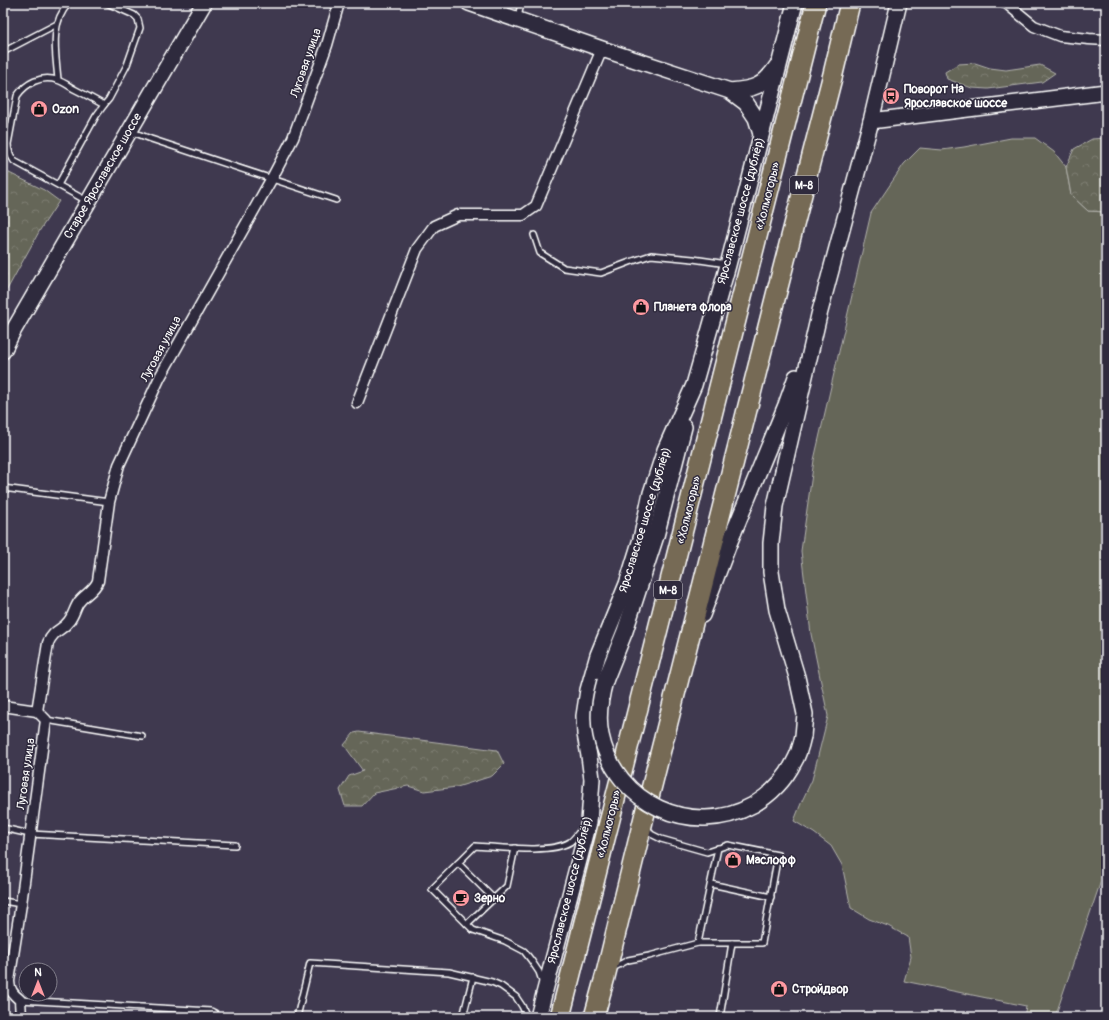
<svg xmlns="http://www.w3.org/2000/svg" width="1109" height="1020" viewBox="0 0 1109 1020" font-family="Pangolin,sans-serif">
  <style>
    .grass { fill: #656658; stroke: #b2b2ac }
    .forest { fill: url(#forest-crowns); stroke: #b2b2ac }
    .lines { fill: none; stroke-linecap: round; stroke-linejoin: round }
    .lane-casing { stroke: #fff; stroke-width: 8 }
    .street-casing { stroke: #fff; stroke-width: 13 }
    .secondary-casing { stroke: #fff; stroke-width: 18 }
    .highway-casing { stroke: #fff; stroke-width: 22 }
    .lane { stroke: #2f2a3d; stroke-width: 5 }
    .street { stroke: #2f2a3d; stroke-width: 10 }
    .secondary { stroke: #2f2a3d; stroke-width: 15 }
    .highway { stroke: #766a55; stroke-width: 19 }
    .secondary-bridge-casing { stroke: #fff; stroke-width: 18; stroke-linecap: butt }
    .secondary-bridge { stroke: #2f2a3d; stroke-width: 15 }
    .labels { text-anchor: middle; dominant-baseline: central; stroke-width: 3; stroke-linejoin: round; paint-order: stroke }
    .shield { fill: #2f2a3d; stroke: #c1bfc5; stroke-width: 1 }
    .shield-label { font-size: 11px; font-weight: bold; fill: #fff }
    .street-label { font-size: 12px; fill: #fff; stroke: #2f2a3d }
    .poi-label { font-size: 12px; font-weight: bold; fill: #fff; stroke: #2f2a3d; text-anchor: start }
  </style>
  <defs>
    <pattern id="forest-crowns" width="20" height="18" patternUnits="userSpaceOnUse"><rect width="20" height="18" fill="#656658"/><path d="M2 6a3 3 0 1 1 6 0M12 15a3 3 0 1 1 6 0" fill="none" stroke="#7c7d71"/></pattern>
  </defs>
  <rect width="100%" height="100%" fill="#3f394f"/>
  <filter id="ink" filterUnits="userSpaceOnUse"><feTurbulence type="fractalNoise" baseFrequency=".025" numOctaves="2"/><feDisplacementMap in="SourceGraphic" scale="8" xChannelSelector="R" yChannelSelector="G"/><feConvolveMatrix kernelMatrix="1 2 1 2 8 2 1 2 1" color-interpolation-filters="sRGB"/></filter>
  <g filter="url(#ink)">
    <!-- grass -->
    <path class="grass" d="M1011,138H1035L1054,152L1066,167L1071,195L1088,211L1106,212V866L1055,1017H1024L1026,1006L904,981L911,957L908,937L888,926L869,919L851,908L842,865L831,846L814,833L794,821L802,801L812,780L828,716L811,634L801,551L814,460L871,213L904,164L920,148L942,150L964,147Z"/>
    <!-- forest -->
    <g class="forest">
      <path d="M975,63L990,68L1006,70L1040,65L1055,73L1042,82L988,89L972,88L947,79L945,72L958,64Z"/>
      <path d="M1106,138V212L1088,211L1071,195L1066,167L1074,149L1092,139Z"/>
      <path d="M3,170L44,190L59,201L40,230L3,297Z"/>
      <path d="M359,732L497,750L504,764L492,776L457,787L424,791L408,786L374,793L362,806H345L340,790L349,776L363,771L344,745L354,733Z"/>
    </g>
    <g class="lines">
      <!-- lane casing -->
      <g class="lane-casing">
        <g id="lane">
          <path d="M518,18L521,3"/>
          <path d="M3,52L57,24"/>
          <path d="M58,80C56,54 49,24 69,3"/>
          <path d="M104,105L109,99L127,65L140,28L138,19L134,15L107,3"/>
          <path d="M130,131L151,139L336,200"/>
          <path d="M58,185L96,116L104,105C95,100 86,95 76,90C70,87 64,82 57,80C41,75 26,83 17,96L8,144C8,151 10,155 14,161L87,201"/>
          <path d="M534,235L540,253L564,268L601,273L630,262L651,255L693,259L727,264"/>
          <path d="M3,488L109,502"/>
          <path d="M46,720L142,736"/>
          <path d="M3,828L30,834L235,845"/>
          <path d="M458,863L494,899"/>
          <path d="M711,884L771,897"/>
          <path d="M3,901L21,904"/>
          <path d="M467,924L507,886L515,848"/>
          <path d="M698,943L718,848"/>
          <path d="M613,968L628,960L649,956L698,943H762L778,855L728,845L707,852L661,839L651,834L647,827"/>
          <path d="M543,984L539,972L531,960L524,951L505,941L473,930L432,889L475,846C498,847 551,854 570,842C574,839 578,833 582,829"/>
          <path d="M20,1000L211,1011L215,1013L218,1017"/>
          <path d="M297,1017L310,963L449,972L492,982L501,986L516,997L522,1006L527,1017"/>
          <path d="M463,1017L473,977"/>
          <path d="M720,1017L732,943"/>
        </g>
      </g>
      <!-- street casing -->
      <g class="street-casing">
        <g id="street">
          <path d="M1006,3L1034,26L1060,36L1089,39L1106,40"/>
          <path d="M357,403L417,249L434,226L458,215H523L536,206L602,49"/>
          <path d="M3,706L37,711L46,720L21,904L9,981C9,990 13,994 20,1000L21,1017"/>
          <path d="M37,711L48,643C54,629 62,631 69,621C74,615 75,607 79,602C85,594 94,591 98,581L109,502L119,465L160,377L272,178L293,138L327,45L339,3"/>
        </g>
      </g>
      <!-- secondary casing -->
      <g class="secondary-casing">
        <g id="secondary">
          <path d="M469,3L602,49L730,91L746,103L756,118L761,134"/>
          <path d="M730,91C754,89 763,87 777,66"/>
          <path d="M871,121L1106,92"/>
          <path d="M3,351L12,333L204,3"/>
          <path d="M702,615L728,546L786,405L796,377"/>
          <path d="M605,681L625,631L656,536L684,427"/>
          <path d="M803,736L805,714L797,677L777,610L771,572V543L775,506L819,315L871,121L899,3"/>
          <path d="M538,1017L589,822L592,779L589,756L585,734L584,716L588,690L598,655L627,584L641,539L651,493L665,450L694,385L728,265L795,3"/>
        </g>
      </g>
      <!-- highway casing -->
      <g class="highway-casing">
        <g id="highway">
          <path d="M560,1017L816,3"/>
          <path d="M594,1017L605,977L644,817L776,295L833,74L850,3"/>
        </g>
      </g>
      <!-- lane -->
      <use href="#lane" class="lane"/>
      <!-- street -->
      <use href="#street" class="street"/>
      <!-- secondary -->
      <use href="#secondary" class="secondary"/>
      <!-- highway -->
      <use href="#highway" class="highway"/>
      <!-- secondary-bridge casing -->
      <g class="secondary-bridge-casing">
        <path id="secondary-bridge" d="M605,681C600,699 597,716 601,735C615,803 692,839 753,805C770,795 785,780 794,762C799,754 801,745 803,736"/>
      </g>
      <!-- secondary-bridge -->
      <use href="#secondary-bridge" class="secondary-bridge"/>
    </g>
  </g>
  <!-- icons -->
  <defs>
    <g id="bus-disc" transform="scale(0.9)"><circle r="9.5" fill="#ff9aa2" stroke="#2f2a3d"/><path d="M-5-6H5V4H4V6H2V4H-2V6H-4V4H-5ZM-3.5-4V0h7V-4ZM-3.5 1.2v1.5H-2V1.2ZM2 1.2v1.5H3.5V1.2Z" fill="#111"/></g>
    <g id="shop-disc" transform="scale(0.9)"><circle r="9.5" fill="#ff9aa2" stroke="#2f2a3d"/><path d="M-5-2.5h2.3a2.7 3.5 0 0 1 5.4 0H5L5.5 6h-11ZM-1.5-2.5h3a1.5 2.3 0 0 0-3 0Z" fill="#111"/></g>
    <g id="cafe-disc" transform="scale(0.9)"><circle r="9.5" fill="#ff9aa2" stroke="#2f2a3d"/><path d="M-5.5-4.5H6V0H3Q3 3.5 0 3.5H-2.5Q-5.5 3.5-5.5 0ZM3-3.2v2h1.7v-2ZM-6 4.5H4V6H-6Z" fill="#111"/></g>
  </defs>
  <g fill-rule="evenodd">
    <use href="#bus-disc" x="891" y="96"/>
    <use href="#shop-disc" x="39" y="109"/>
    <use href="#shop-disc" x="641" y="307"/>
    <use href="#shop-disc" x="733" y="860"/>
    <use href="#cafe-disc" x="461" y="898"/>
    <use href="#shop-disc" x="779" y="989"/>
  </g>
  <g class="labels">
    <!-- shield labels -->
    <g class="shield">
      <rect x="790" y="176" width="28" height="18" rx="3"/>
      <rect x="654" y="581" width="28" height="18" rx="3"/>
    </g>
    <g class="shield-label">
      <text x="804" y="185">М-8</text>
      <text x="668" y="590">М-8</text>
    </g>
    <!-- street labels -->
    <g class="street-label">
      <text transform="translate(306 63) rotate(-71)">Луговая улица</text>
      <text transform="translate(103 176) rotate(-60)">Старое Ярославское шоссе</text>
      <text transform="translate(768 196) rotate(-76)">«Холмогоры»</text>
      <text transform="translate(741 211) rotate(-75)">Ярославское шоссе (дублёр)</text>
      <text transform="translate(161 349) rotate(-62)">Луговая улица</text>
      <text transform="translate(689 510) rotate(-76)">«Холмогоры»</text>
      <text transform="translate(645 520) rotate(-73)">Ярославское шоссе (дублёр)</text>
      <text transform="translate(26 774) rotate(-82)">Луговая улица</text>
      <text transform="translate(609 824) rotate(-76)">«Холмогоры»</text>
      <text transform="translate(570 890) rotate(-76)">Ярославское шоссе (дублёр)</text>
    </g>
    <!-- poi labels -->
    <g class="poi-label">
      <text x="904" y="89">Поворот На<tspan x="904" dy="14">Ярославское шоссе</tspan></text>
      <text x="52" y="109">Ozon</text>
      <text x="654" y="307">Планета флора</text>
      <text x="746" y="860">Маслофф</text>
      <text x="474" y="898">Зерно</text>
      <text x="792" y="989">Стройдвор</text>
    </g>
  </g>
  <!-- margin -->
  <rect width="1109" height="1020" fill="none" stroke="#2f2a3d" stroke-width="16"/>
  <rect x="8" y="8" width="1093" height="1004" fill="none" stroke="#fff" stroke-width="1.5" filter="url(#ink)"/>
  <!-- north arrow -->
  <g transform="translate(38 982)"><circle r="19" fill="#2f2a3d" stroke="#827f8b"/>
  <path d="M0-3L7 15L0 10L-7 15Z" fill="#ff9aa2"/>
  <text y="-6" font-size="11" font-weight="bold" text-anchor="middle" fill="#ffffff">N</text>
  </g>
</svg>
